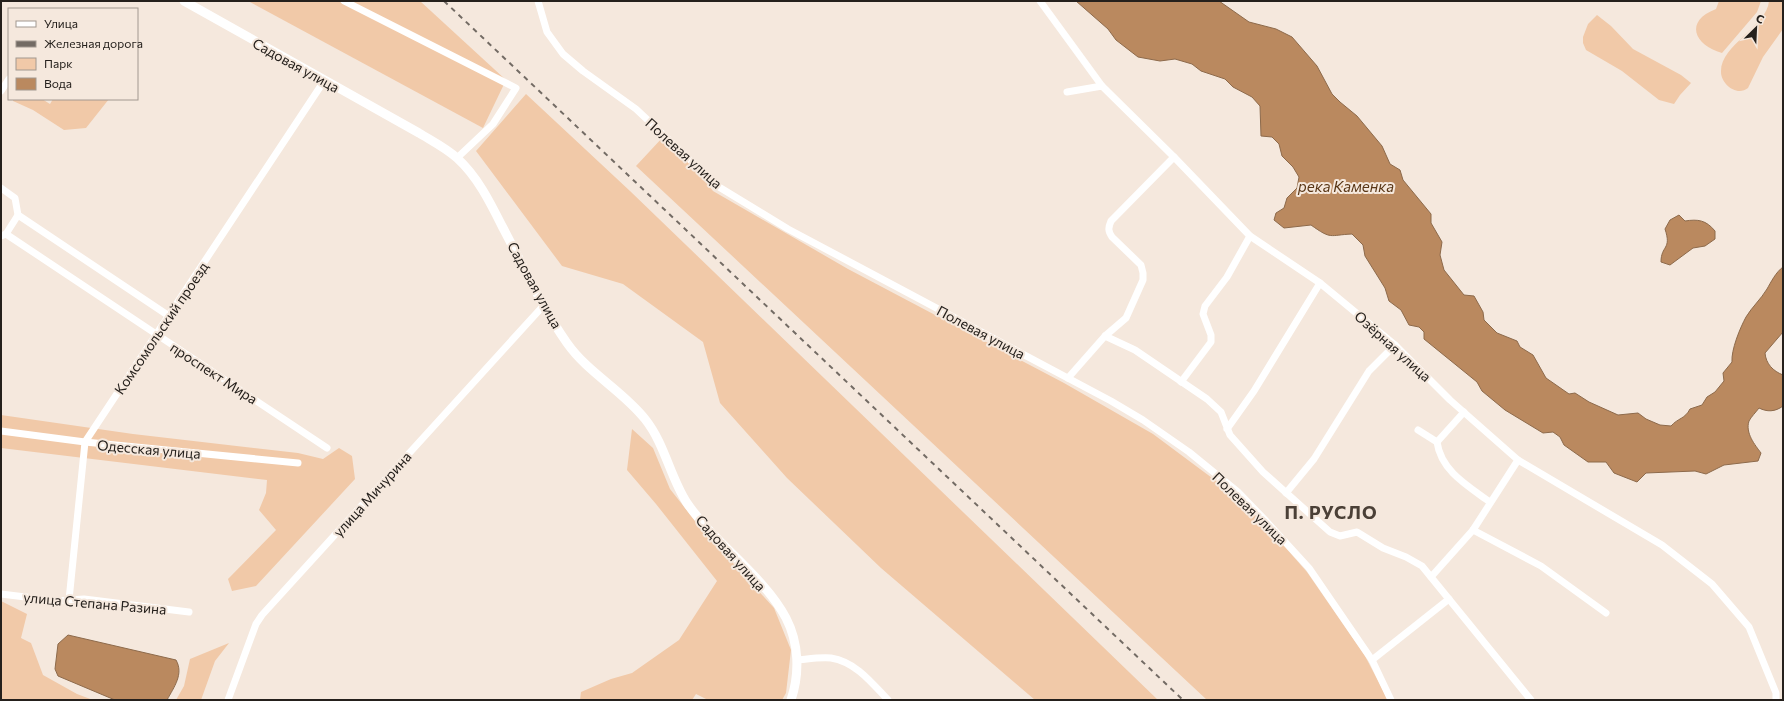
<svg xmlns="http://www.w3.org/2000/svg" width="1784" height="701" viewBox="0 0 1784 701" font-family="Commissioner,sans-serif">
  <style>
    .green { fill: #f1c9a8 }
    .water { fill: #ba895f; stroke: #8d6a4b }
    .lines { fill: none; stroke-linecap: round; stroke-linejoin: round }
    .minor { stroke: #fff; stroke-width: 7 }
    .major { stroke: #fff; stroke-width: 9 }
    .rail { stroke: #736b64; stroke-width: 2; stroke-dasharray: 5 5; stroke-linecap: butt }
    .labels { text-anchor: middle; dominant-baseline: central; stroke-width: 4; stroke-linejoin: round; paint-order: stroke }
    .street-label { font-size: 14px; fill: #25201c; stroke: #f5e8dd }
    .water-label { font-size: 15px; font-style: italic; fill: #593616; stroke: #f5e8dd }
    .district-label { font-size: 18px; font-weight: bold; letter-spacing: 1px; fill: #4b4037; stroke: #f5e8dd }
  </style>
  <rect width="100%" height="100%" fill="#f5e8dd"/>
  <!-- green -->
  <g class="green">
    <path d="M248,1H420L506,80L483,128Z"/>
    <path d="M1719,1H1761L1757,12L1722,53C1694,45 1684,21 1716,9Z"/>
    <path d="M1769,1H1783V29L1763,57L1748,88C1737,97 1721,84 1721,72C1720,45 1767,27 1769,1Z"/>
    <path d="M1597,15L1611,26L1633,49L1681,75L1691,83L1680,95L1674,104L1659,100L1622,71L1586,50L1583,43V37L1588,24Z"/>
    <path d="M526,94L630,191L1158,700H1035L881,568L787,478L720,403L703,342L623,284L562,266L476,151Z"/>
    <path d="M13,99H42L50,104L53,99H109L86,128L64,130L33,110L13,101Z"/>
    <path d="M663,137L692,164L713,191L848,269L1064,383L1153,434L1247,504L1307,572L1365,656L1388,700H1207L636,166Z"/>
    <path d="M1,415L133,434L298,453L323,459L339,448L352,456L355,479L256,586L232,591L228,579L276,530L259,510L266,493L267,480L1,448Z"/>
    <path d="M632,429L653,448L670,489L700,527L774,608L791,650L786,693L782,700H708L696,694L692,700H580L581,692L611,679L632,673L679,640L717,581L656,504L627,470Z"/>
    <path d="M1,601L27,614L21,638L31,643L43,675L77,694L93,700H1Z"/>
    <path d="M229,643L215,661L201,700H176L184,686L190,659Z"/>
  </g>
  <!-- water -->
  <g class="water">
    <path d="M1076,1H1219L1249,22L1276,29L1292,37L1317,66L1332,94L1340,102L1357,116L1382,146L1390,164L1400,170L1403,180L1431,214V223L1442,242L1440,255L1444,270L1464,295L1474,296L1483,312L1484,320L1497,333L1517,341L1520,347L1533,355L1546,378L1569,394L1575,393L1589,402L1618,415L1638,413L1646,419L1660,425L1671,426C1678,418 1685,419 1690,409L1702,405L1707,397L1715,392L1724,381L1723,373L1732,362C1731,350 1740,328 1746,317C1752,307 1761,299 1767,289C1771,282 1776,272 1783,267V332L1765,353C1766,364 1773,371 1783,375V406C1775,412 1767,412 1759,408C1756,412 1751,417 1749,421C1745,433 1755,445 1761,453L1758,461L1724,465L1706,474L1695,471L1646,473L1637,482L1614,473L1606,462H1588L1564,445L1560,437L1553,432L1543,433L1505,410L1482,391L1477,382L1424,339V332L1419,327L1409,325L1401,310L1389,301L1385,288L1365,256L1363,245L1352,234C1329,235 1332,240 1311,225L1284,228L1274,220L1276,213L1284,208L1287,198L1297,188L1299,177L1293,167L1282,156L1279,144L1272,137L1261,136L1260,106L1252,97L1233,87L1225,79L1201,71L1192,64L1175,59L1160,61L1138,57L1116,40L1108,29Z"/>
    <path d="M1679,215L1685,221C1698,219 1706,220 1715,231V239L1705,246L1693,248L1670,265L1661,262C1661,245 1672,250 1665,229L1670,220Z"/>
    <path d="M68,635L176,660C184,674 174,687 167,700H115L58,676L55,669L58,644Z"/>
  </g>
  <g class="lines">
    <!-- minor -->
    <g class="minor">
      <path d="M344,1L516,88L493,124L457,158"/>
      <path d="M538,1L547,32L563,54L583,71L636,109L719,187L788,229L1111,401L1143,420L1189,452L1238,492L1266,521L1309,568L1372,660L1391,700"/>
      <path d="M1040,1L1102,86"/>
      <path d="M1,91L9,79"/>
      <path d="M1067,92L1102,86L1174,157L1250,236L1320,283L1395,345L1450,400L1518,460L1662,545L1712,584L1749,627L1776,693V700"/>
      <path d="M1,188L15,198L18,215L169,316"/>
      <path d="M6,234L18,215"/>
      <path d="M1,236L6,234L327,448"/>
      <path d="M1105,336L1135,350L1207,399L1221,412L1230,435L1263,472L1330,532L1340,536L1357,532L1383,548L1406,557L1422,566L1531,700"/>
      <path d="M1068,378L1105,336L1126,318L1143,280V273L1141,265L1112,237C1108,231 1108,228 1111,221L1174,157"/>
      <path d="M1181,382L1211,342V335L1203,314L1205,306L1227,277L1250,236"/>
      <path d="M1227,429L1254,391L1320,283"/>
      <path d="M1418,430L1437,442C1441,471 1468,486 1490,502"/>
      <path d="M1,431L85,442L298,463"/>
      <path d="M1437,442L1464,412"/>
      <path d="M1286,493L1314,459L1369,371L1395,345"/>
      <path d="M1473,530L1541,566L1606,613"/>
      <path d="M1431,577L1473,530L1518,460"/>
      <path d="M1,594L58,601L84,599L189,612"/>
      <path d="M69,600L85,442L324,81"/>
      <path d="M797,660C808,659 820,657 831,658C856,662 872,683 888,700"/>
      <path d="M1372,660L1449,599"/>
      <path d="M228,700L256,624L262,615L544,305"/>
    </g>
    <!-- major -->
    <path class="major" d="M184,1L419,133C432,141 446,148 457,158C477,176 490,202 502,226C523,265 541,306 567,343C588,373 622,390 645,419C665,444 670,477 687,503C715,544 763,575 786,618C799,643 800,673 791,700"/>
    <!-- rail -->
    <path class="rail" d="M444,1L1183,700"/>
  </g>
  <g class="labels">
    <!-- street labels -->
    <g class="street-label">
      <text transform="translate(296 65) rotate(29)">Садовая улица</text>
      <text transform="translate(684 153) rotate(42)">Полевая улица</text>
      <text transform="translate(535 285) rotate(61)">Садовая улица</text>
      <text transform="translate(161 328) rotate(-56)">Комсомольский проезд</text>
      <text transform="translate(981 332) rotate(28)">Полевая улица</text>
      <text transform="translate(1393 346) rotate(42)">Озёрная улица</text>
      <text transform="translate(214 373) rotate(33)">проспект Мира</text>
      <text transform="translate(149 449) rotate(5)">Одесская улица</text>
      <text transform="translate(372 494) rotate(-48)">улица Мичурина</text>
      <text transform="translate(1250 508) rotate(44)">Полевая улица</text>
      <text transform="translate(731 553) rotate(48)">Садовая улица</text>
      <text transform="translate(95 603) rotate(5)">улица Степана Разина</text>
    </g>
    <!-- water labels -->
    <g class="water-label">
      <text x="1346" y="186">река Каменка</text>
    </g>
    <!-- district labels -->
    <g class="district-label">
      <text x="1331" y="512">П. РУСЛО</text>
    </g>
  </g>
  <!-- border -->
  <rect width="1784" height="701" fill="none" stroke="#25201c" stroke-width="4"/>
  <!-- legend -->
  <rect x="8" y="8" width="130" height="92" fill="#f5e8dd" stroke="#a29890"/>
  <rect x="16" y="21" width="20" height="6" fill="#ffffff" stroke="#a29890"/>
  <text x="44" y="28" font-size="12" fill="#25201c">Улица</text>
  <rect x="16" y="41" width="20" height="6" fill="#736b64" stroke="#a29890"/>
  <text x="44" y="48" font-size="12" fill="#25201c">Железная дорога</text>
  <rect x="16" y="58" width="20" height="12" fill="#f1c9a8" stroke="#a29890"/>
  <text x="44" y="68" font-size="12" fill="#25201c">Парк</text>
  <rect x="16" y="78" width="20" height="12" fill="#ba895f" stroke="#a29890"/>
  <text x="44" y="88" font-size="12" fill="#25201c">Вода</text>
  <!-- north arrow -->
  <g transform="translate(1756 28) rotate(24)" stroke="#f5e8dd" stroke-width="3" paint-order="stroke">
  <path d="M0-3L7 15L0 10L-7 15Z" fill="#25201c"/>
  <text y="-6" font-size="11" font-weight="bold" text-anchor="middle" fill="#25201c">С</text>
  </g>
</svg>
